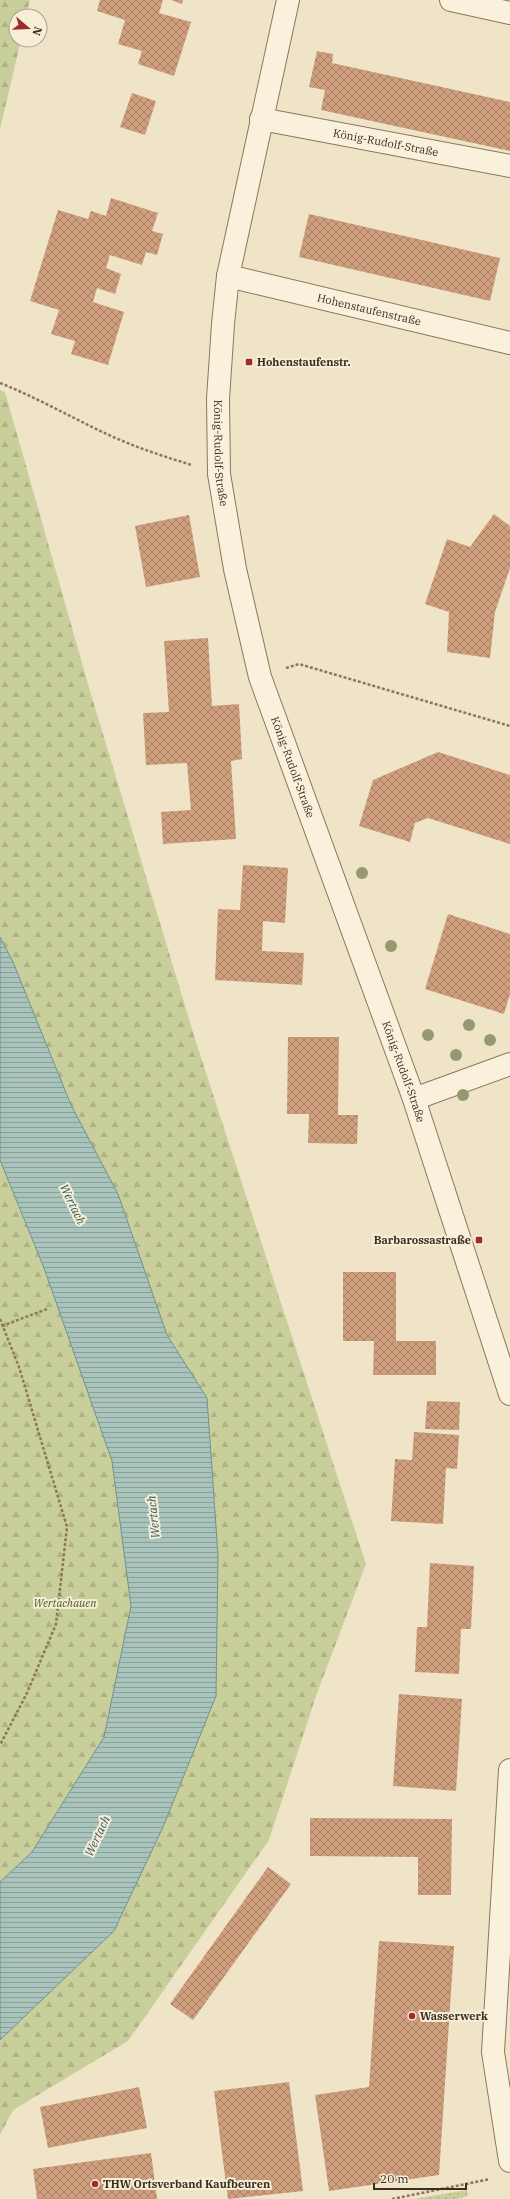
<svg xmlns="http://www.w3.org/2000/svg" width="510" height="2199" viewBox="0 0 510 2199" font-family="'IBM Plex Serif',serif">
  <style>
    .grass { fill: url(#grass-dots) }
    .forest { fill: url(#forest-firs) }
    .water { fill: url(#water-rules); stroke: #6f938a }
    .building { fill: url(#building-cross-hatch) }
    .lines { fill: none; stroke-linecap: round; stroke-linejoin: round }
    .minor-casing { stroke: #8d765c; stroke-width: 24 }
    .path { stroke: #8d765c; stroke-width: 2.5; stroke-dasharray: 3 2; stroke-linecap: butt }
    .minor { stroke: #faf1dc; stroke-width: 22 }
    .tree { fill: #96986f }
    .poi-dot { fill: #9e2a2b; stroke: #f7eed8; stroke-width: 1.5 }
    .labels { text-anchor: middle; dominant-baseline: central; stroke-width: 4; stroke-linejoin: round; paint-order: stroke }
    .street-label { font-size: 11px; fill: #3d2e20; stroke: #f7eed8 }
    .poi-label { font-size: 11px; font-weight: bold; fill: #3d2e20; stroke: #f7eed8; text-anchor: start }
    .park-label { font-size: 11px; font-style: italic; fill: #4d5a26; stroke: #f7eed8 }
    .water-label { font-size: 12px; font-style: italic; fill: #2f5d5a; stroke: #f7eed8 }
  </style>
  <defs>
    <pattern id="grass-dots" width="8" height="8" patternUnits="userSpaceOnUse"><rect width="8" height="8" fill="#c9cf9b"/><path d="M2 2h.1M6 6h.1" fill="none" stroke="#aeb285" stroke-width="1.8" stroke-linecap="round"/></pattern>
    <pattern id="forest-firs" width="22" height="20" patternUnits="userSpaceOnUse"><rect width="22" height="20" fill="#c9cf9b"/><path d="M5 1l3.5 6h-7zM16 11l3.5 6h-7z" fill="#aeb285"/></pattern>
    <pattern id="water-rules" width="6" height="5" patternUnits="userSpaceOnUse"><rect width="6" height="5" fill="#a9c4bc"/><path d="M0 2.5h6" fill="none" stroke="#8ba098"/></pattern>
    <pattern id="building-cross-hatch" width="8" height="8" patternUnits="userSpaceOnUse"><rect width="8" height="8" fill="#cf9f7d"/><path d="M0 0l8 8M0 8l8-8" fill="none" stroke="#a98266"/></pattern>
  </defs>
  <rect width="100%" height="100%" fill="#f0e4c8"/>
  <!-- grass -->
  <path class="grass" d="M467,2190L468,2196L457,2199H414Z"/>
  <!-- forest -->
  <g class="forest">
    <path d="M0,0H30L26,16H16V40H21L0,129Z"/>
    <path d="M0,390L5,392L90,691L196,1042L366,1564L316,1696L269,1840L128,2041L13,2110L0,2135V2040L114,1931L163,1827L216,1696L218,1555L207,1398L167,1335L118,1194L71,1105L13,962L0,937Z"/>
    <path d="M0,1160L44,1268L112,1461L131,1606L104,1737L32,1852L0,1882Z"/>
  </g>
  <!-- water -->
  <path class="water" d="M0,937L13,962L71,1105L118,1194L167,1335L207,1398L218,1555L216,1696L163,1827L114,1931L0,2040V1882L32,1852L104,1737L131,1606L112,1461L44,1268L0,1160Z"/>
  <!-- building -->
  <g class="building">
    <path d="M100,0H163L159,13L191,22L174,76L138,64L142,51L118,44L125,20L97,11Z"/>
    <path d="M171,0H183L182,4Z"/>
    <path d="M317,51L333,54L332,63L510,102V151L321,110L325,90L309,87Z"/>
    <path d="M132,93L156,101L145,135L120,127Z"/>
    <path d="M111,198L158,213L152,231L163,234L157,255L146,252L142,265L110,255L106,268L121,274L115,294L97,288L93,302L124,312L108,365L71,354L75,341L51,334L59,310L30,301L58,210L88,219L91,211L106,216Z"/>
    <path d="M309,214L500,258L490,301L299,257Z"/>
    <path d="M494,514L510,526V568L495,612L490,658L447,652L449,612L425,604L447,539L470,547Z"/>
    <path d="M189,515L200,577L146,587L135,526Z"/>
    <path d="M208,638L212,706L239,704L242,759L231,761L236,839L163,844L161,812L191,810L187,763L146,765L143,713L169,712L164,641Z"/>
    <path d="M438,752L510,775V844L428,818L415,823L410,842L359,826L373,780Z"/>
    <path d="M243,865L288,868L285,923L263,921L262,951L304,953L302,985L215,980L218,909L240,910Z"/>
    <path d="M448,914L510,934V994L504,1014L425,989Z"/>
    <path d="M288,1037H339L338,1115H358L357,1144L308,1143L309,1114H287Z"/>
    <path d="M343,1272H396V1341H436V1375H373L374,1341H343Z"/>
    <path d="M427,1401L460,1402L459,1430L425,1429Z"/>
    <path d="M414,1432L459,1435L457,1469L446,1468L443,1524L391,1521L395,1459L412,1460Z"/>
    <path d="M430,1563L474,1566L471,1629H461L459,1674L415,1672L417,1627H427Z"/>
    <path d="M399,1694L462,1699L456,1791L393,1786Z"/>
    <path d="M310,1818L452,1819L451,1895H418V1857L310,1856Z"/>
    <path d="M268,1867L291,1884L193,2020L170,2004Z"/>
    <path d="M379,1941L454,1946L439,2175L329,2191L315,2095L369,2087Z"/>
    <path d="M289,2082L303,2191L228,2199L214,2091Z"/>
    <path d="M139,2087L147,2128L48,2148L40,2107Z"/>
    <path d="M151,2153L157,2199H37L33,2169Z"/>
  </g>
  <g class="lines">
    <!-- minor casing -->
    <g class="minor-casing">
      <g id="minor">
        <path id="s1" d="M288,0L228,276L223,324L218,399L219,474L235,569L260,677L414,1099L510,1394"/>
        <path d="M451,0L510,13"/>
        <path id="s2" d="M261,119L510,166"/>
        <path id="s3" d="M228,276L510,343"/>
        <path d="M414,1099L510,1064"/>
        <path d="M510,1770L493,2052L510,2161"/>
      </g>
    </g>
    <!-- path -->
    <g class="path">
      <path d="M0,383C38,398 74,419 111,436C138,448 165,457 192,465"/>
      <path d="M286,668L299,664L510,726"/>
      <path d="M0,1319L19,1367L67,1527L56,1624L27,1693L0,1745"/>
      <path d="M2,1326L47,1309"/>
      <path d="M392,2199L490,2179"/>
    </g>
    <!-- minor -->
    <use href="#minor" class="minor"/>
  </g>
  <!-- trees -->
  <g class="tree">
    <circle cx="362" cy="873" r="6"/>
    <circle cx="391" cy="946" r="6"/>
    <circle cx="469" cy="1025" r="6"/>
    <circle cx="428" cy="1035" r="6"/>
    <circle cx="490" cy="1040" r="6"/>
    <circle cx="456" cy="1055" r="6"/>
    <circle cx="463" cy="1095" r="6"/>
  </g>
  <!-- markers -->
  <g class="poi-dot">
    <rect x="245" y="358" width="8" height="8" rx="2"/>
    <rect x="475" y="1236" width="8" height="8" rx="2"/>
    <circle cx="412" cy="2016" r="4"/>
    <circle cx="95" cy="2184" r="4"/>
  </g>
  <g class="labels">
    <!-- street labels -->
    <g class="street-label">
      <text stroke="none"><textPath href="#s2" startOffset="127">König-Rudolf-Straße</textPath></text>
      <text stroke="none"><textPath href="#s3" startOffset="145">Hohenstaufenstraße</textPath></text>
      <text stroke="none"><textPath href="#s1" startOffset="460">König-Rudolf-Straße</textPath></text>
      <text stroke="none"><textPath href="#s1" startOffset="784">König-Rudolf-Straße</textPath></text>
      <text stroke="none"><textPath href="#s1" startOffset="1108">König-Rudolf-Straße</textPath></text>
    </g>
    <!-- poi labels -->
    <g class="poi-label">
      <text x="257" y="362">Hohenstaufenstr.</text>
      <text x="471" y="1240" text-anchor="end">Barbarossastraße</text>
      <text x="420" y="2016">Wasserwerk</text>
      <text x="103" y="2184">THW Ortsverband Kaufbeuren</text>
    </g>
    <!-- park labels -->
    <g class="park-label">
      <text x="65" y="1603">Wertachauen</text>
    </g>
    <!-- water labels -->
    <g class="water-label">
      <text transform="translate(73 1204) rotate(64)">Wertach</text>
      <text transform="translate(153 1517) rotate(-96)">Wertach</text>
      <text transform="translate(97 1836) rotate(-65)">Wertach</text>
    </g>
  </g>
  <!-- north arrow -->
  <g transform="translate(28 28) rotate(109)"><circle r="19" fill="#f7eed8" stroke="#ada18e"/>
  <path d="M0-3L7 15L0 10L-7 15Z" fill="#9e2a2b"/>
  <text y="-6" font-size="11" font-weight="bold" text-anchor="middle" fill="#3d2e20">N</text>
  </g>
  <!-- scale -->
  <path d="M374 2183v6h92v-6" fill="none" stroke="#3d2e20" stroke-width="2"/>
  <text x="380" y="2183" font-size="12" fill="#3d2e20" stroke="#f7eed8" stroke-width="3" paint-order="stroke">20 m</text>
</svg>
